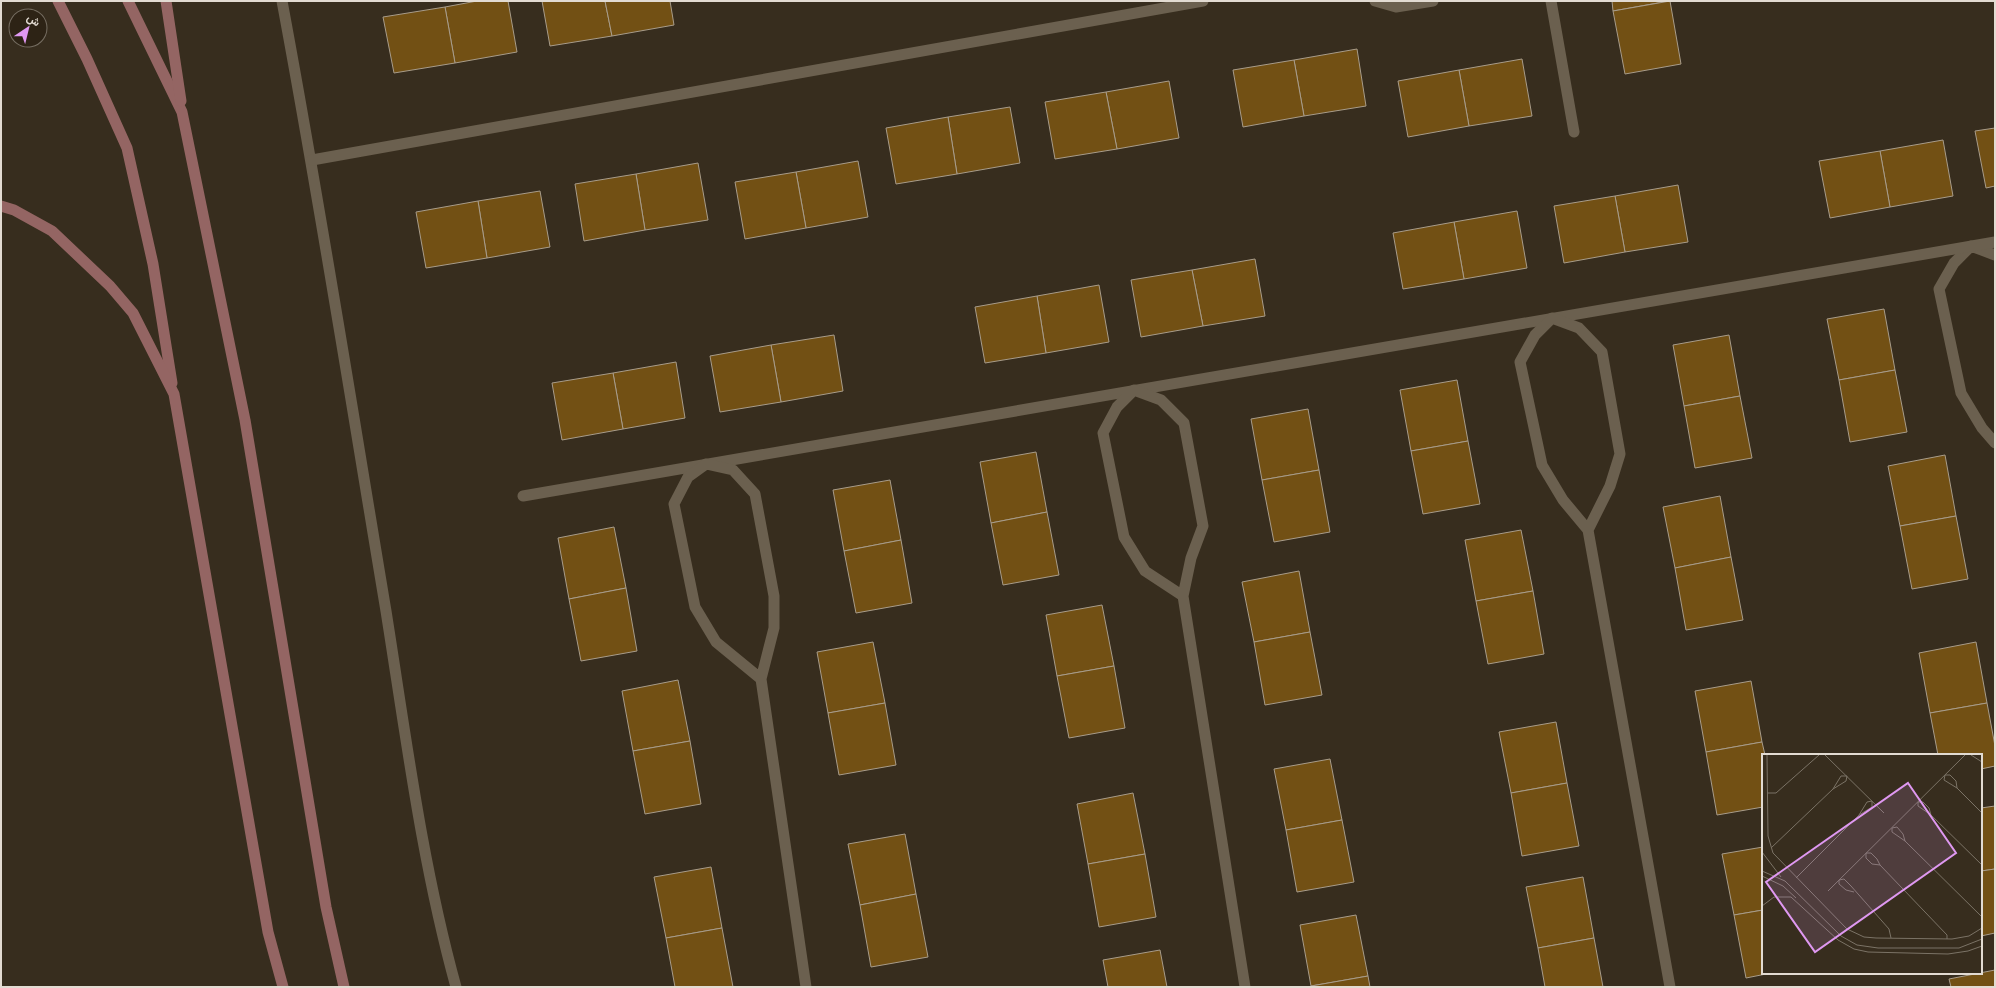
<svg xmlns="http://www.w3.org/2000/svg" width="1996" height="988" viewBox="0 0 1996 988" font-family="Cabin,Vazirmatn,sans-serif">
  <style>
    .building { fill: #725014; stroke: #a89c8a }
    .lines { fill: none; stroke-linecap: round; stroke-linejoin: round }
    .minor { stroke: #6b604f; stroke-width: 11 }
    .secondary { stroke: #946563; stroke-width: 11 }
    .inset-road { fill: none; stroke: #7b7366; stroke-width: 1 }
    .view { fill: #df98f1; fill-opacity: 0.15; stroke: #df98f1; stroke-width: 2 }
    .inset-edge { fill: none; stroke: #e2dbd2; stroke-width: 2 }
  </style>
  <rect width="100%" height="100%" fill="#372d1e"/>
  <!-- building -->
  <g class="building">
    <path d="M477,1H508L517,52L455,63L445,7Z"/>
    <path d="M542,1H605L612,36L550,46Z"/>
    <path d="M605,1H670L674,25L612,36Z"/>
    <path d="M1612,1H1669L1613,11Z"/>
    <path d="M1670,1L1681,64L1625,74L1613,11Z"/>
    <path d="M445,7L455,63L394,73L383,17Z"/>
    <path d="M1357,49L1366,106L1304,116L1294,60Z"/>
    <path d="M1522,59L1532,116L1469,126L1459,70Z"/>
    <path d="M1294,60L1304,116L1243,127L1233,70Z"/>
    <path d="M1459,70L1469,126L1408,137L1398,81Z"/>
    <path d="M1169,81L1179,138L1117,149L1106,92Z"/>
    <path d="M1106,92L1117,149L1055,159L1045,102Z"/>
    <path d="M1010,107L1020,163L957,174L948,117Z"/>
    <path d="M948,117L957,174L896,184L886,128Z"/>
    <path d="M1995,128V186L1986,188L1975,131Z"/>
    <path d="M1943,140L1953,196L1890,207L1880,151Z"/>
    <path d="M1880,151L1890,207L1830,218L1819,161Z"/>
    <path d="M858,161L868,217L806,228L796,172Z"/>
    <path d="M698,163L708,220L645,230L636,174Z"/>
    <path d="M796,172L806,228L745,239L735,182Z"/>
    <path d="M636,174L645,230L584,241L575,184Z"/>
    <path d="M1678,185L1688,242L1625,252L1615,196Z"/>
    <path d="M540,191L550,247L487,258L478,201Z"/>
    <path d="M1615,196L1625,252L1564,263L1554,206Z"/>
    <path d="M478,201L487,258L426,268L416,212Z"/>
    <path d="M1517,211L1527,268L1464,279L1454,222Z"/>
    <path d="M1454,222L1464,279L1403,289L1393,233Z"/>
    <path d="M1255,259L1265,316L1203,326L1192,270Z"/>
    <path d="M1192,270L1203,326L1141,337L1131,280Z"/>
    <path d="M1099,285L1109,342L1046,353L1037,296Z"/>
    <path d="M1037,296L1046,353L985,363L975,307Z"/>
    <path d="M1884,309L1895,370L1839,380L1827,319Z"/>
    <path d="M834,335L843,391L781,402L771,345Z"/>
    <path d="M1729,335L1740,396L1684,406L1673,345Z"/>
    <path d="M771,345L781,402L720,412L710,356Z"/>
    <path d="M676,362L685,418L623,429L613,373Z"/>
    <path d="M1895,370L1907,432L1850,442L1839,380Z"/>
    <path d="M613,373L623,429L562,440L552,383Z"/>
    <path d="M1457,380L1468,441L1411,451L1400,390Z"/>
    <path d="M1740,396L1752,458L1695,468L1684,406Z"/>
    <path d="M1308,409L1319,470L1262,480L1251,419Z"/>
    <path d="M1468,441L1480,504L1423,514L1411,451Z"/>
    <path d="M1036,452L1047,512L991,523L980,462Z"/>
    <path d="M1945,455L1956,516L1900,526L1888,466Z"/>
    <path d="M1319,470L1330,532L1274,542L1262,480Z"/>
    <path d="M890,480L901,540L844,551L833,490Z"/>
    <path d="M1720,496L1731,557L1675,568L1663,507Z"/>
    <path d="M1047,512L1059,575L1003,585L991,523Z"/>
    <path d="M1956,516L1968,579L1912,589L1900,526Z"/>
    <path d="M614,527L626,588L569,599L558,538Z"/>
    <path d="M1521,530L1533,591L1476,601L1465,540Z"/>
    <path d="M901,540L912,603L856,613L844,551Z"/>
    <path d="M1731,557L1743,620L1686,630L1675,568Z"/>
    <path d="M1299,571L1310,632L1254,642L1242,582Z"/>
    <path d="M626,588L637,651L581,661L569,599Z"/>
    <path d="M1533,591L1544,654L1488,664L1476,601Z"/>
    <path d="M1102,605L1114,666L1057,676L1046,615Z"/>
    <path d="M1310,632L1322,695L1265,705L1254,642Z"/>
    <path d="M873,642L885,703L828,713L817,652Z"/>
    <path d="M1976,642L1987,703L1930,713L1919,653Z"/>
    <path d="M1114,666L1125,728L1069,738L1057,676Z"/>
    <path d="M678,680L690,741L633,751L622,691Z"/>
    <path d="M1751,681L1762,742L1706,752L1695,691Z"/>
    <path d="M885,703L896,765L839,775L828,713Z"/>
    <path d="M1987,703L1995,746V766L1981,769V755H1938L1930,713Z"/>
    <path d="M1556,722L1567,783L1511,793L1499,732Z"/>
    <path d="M690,741L701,804L645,814L633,751Z"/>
    <path d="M1762,742L1765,755H1763V807L1717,815L1706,752Z"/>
    <path d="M1330,759L1342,820L1286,830L1274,769Z"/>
    <path d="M1567,783L1579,846L1522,856L1511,793Z"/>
    <path d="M1133,793L1145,854L1088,864L1077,804Z"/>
    <path d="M1995,806V869L1981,871V808Z"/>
    <path d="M1342,820L1354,882L1297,892L1286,830Z"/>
    <path d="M905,834L916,894L860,905L848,844Z"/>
    <path d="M1763,847V910L1734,915L1722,854Z"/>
    <path d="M1145,854L1156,917L1099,927L1088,864Z"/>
    <path d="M711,867L722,928L666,938L654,877Z"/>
    <path d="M1995,869V933L1981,936V871Z"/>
    <path d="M1583,877L1594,938L1538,948L1526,887Z"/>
    <path d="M916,894L928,957L871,967L860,905Z"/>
    <path d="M1763,910V973H1771L1746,978L1734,915Z"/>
    <path d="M1356,915L1368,976L1311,986L1300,925Z"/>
    <path d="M722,928L733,987H675L666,938Z"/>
    <path d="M1594,938L1603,987H1545L1538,948Z"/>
    <path d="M1160,950L1167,987H1108L1103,960Z"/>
    <path d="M1995,970V987H1951L1949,979Z"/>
    <path d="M1368,976L1370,987H1311V986Z"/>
  </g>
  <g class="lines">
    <!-- minor -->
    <g class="minor">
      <path d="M282,1C320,204 352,408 386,611C406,737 422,864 456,987"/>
      <path d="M1375,1L1396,7L1433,1"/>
      <path d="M1551,1L1574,132"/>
      <path d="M312,160L1203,1"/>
      <path d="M1995,255L1971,246L1954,263L1939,289L1961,393L1982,428L1995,443"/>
      <path d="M523,496L1995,242"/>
      <path d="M1588,530L1610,486L1620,454L1602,352L1579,328L1552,318L1535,335L1520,362L1542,465L1563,500L1588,530L1670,987"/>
      <path d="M1183,596L1145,571L1124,537L1103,433L1117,407L1134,390L1161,400L1184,423L1203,526L1191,558L1183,596L1245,987"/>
      <path d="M761,679L716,642L695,607L674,504L688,477L706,464L733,470L755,494L774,596V628L761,679L806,987"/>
    </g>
    <!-- secondary -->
    <g class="secondary">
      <path d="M58,1L87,59L127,148L153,264L172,383"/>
      <path d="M128,1L182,112L245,420L326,907L344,987"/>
      <path d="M166,1L181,101"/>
      <path d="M1,206L14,210L52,231L110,286L133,313L174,394L268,932L283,987"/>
    </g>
  </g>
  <!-- overview -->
  <g transform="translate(1762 754)">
    <rect width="220" height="220" fill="#372d1e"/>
    <path class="inset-road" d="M5,1L6,82L11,99L85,175L102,183L114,184L190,185L207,182L220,174M63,1L122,59M209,1L220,8M195,34L194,27L188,21H183L182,26L195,34L220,59M5,39H14L57,1M169,61L167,54L161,48H156V52L169,61L220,111M143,87L141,80L135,73L130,74V78L143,87L220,163M9,94L71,35L79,22H85L84,27L71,35M0,98L19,123M118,111L110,110L104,104V99H109L115,105L118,111L185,181V185M0,117L23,127L79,182L95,191L116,194H197L220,185M0,122L21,132L34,144M34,124L97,61L105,48L110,47V53L97,61M66,137L203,1M92,138L84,136L77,130V126L82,125L89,132L127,175L129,184M0,152L12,143H29L76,186L92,195L106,198L186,200L206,197L220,192"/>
    <path class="view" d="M146,29L194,99L53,198L4,128Z"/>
    <rect width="220" height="220" class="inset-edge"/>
  </g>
  <!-- border -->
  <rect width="1996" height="988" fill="none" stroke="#e2dbd2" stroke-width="4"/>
  <!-- north arrow -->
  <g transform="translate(28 28) rotate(35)"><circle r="19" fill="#2d2315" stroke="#756d61"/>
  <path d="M0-3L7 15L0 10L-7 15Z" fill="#df98f1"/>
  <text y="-6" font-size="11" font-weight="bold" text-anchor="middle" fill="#e2dbd2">ش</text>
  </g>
</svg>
